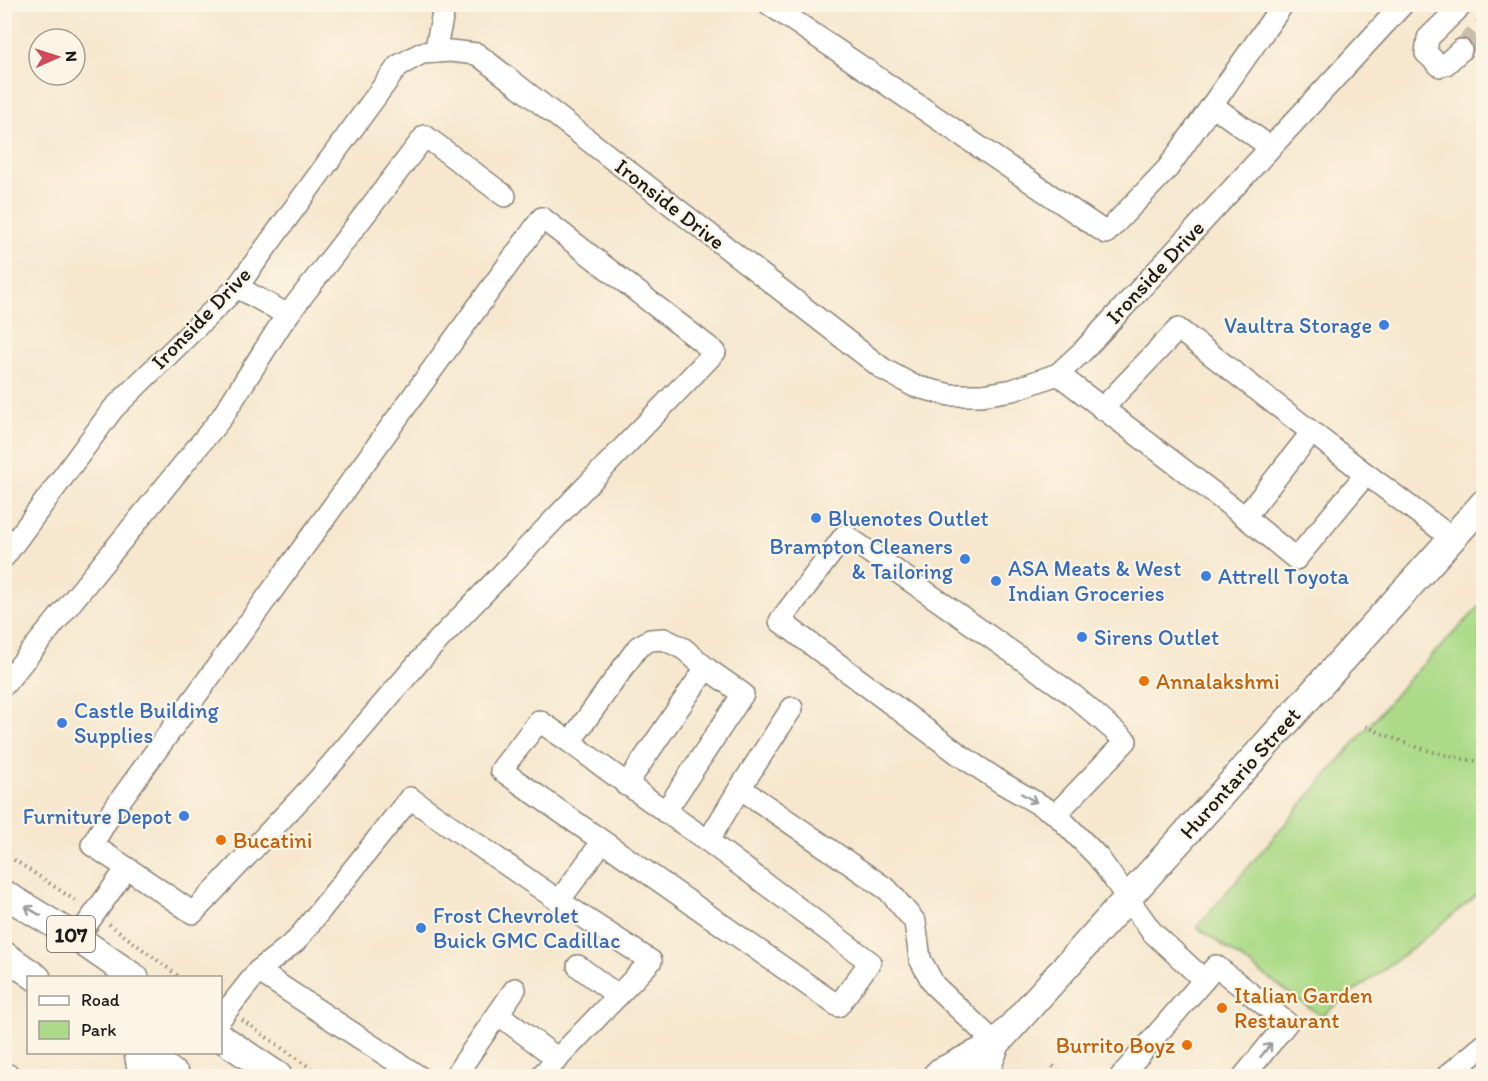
<svg xmlns="http://www.w3.org/2000/svg" width="1488" height="1081" viewBox="0 0 1488 1081" font-family="Itim,sans-serif">
  <style>
    .green { fill: #acda88; stroke: #647b52; stroke-width: 1.5 }
    .lines { fill: none; stroke-linecap: round; stroke-linejoin: round }
    .minor-tunnel { stroke: #cabeaa; stroke-width: 21; stroke-dasharray: 21 10; stroke-linecap: butt }
    .minor-casing { stroke: #898275; stroke-width: 24 }
    .major-casing { stroke: #898275; stroke-width: 30 }
    .path { stroke: #898275; stroke-width: 4; stroke-dasharray: 1.5 4.5; stroke-linecap: butt }
    .minor { stroke: #fff; stroke-width: 21 }
    .major { stroke: #fff; stroke-width: 27 }
    .oneway { stroke: #999 }
    .shop-dot { fill: #3f7fe0; stroke: #fcf5e5; stroke-width: 2 }
    .food-dot { fill: #e8710a; stroke: #fcf5e5; stroke-width: 2 }
    .labels { text-anchor: middle; dominant-baseline: central; stroke-width: 4.5; stroke-linejoin: round; paint-order: stroke }
    .shield { fill: #fcf5e5; stroke: #5f5d58; stroke-width: 1.5 }
    .shield-label { font-size: 21px; font-weight: bold; fill: #1c1c1c }
    .street-label { font-size: 22px; fill: #1c1c1c; stroke: #fcf5e5 }
    .shop-label { font-size: 22px; fill: #366cbe; stroke: #fcf5e5; text-anchor: start }
    .food-label { font-size: 22px; fill: #c56008; stroke: #fcf5e5; text-anchor: start }
  </style>
  <rect width="100%" height="100%" fill="#fcf5e5"/>
  <filter id="ink" filterUnits="userSpaceOnUse"><feTurbulence type="fractalNoise" baseFrequency=".0167" numOctaves="2"/><feDisplacementMap in="SourceGraphic" scale="12" xChannelSelector="R" yChannelSelector="G"/><feConvolveMatrix kernelMatrix="1 2 1 2 8 2 1 2 1" color-interpolation-filters="sRGB"/></filter>
  <filter id="wash" filterUnits="userSpaceOnUse"><feTurbulence type="fractalNoise" baseFrequency=".008" numOctaves="4" result="noise"/><feDisplacementMap in="SourceGraphic" scale="24" xChannelSelector="R" yChannelSelector="G"/><feGaussianBlur stdDeviation="1.35" result="paint"/><feColorMatrix in="noise" values="0 0 0 0 0 0 0 0 0 0 0 0 0 0 0 0 0 1.4 0 .05"/><feComposite in="paint" operator="in"/></filter>
  <g filter="url(#wash)">
    <rect width="100%" height="100%" fill="#f6e7ce"/>
    <!-- green -->
    <path class="green" d="M1483,603V890L1415,946L1321,1016L1197,927L1408,680Z"/>
  </g>
  <g filter="url(#ink)">
    <g class="lines">
      <!-- minor-tunnel -->
      <path class="minor-tunnel" d="M1461,50L1484,26"/>
      <!-- minor casing -->
      <g class="minor-casing">
        <g id="minor">
          <path d="M769,4L1106,233L1168,168L1283,4"/>
          <path d="M1461,50L1446,64L1440,66L1426,53L1428,38L1463,4"/>
          <path d="M435,52L445,4"/>
          <path d="M1212,105L1270,147"/>
          <path d="M237,287L288,315"/>
          <path d="M1058,374L1245,517L1296,559L1366,474L1452,538"/>
          <path d="M1102,409L1178,329L1366,474"/>
          <path d="M1245,517L1312,432"/>
          <path d="M4,557L113,409L237,287L398,66L422,53L450,51L477,54L883,369L914,386L950,395H982L1013,390L1058,374L1083,351L1403,4"/>
          <path d="M4,685L222,417L283,321L425,136L505,196"/>
          <path d="M792,708L740,788L888,890L915,922L920,959L934,985L996,1044"/>
          <path d="M570,742L539,721L501,770L838,1006L870,962L708,841"/>
          <path d="M626,785L706,668"/>
          <path d="M665,812L743,694L706,668L684,649L664,639L650,640L638,647L570,742C615,776 661,809 708,841L740,788"/>
          <path d="M1056,814L1126,741L1073,695L845,535L780,621L960,755L1002,783L1056,814L1098,857L1152,932L1204,980"/>
          <path d="M559,901L602,842"/>
          <path d="M77,938L127,868L193,913L318,780L429,650L715,352L542,218L111,813L92,845L127,868"/>
          <path d="M578,966L618,996"/>
          <path d="M258,971L296,941L410,798L559,901L651,961L541,1076"/>
          <path d="M498,1014L558,1059"/>
          <path d="M220,1019L258,971L418,1076"/>
          <path d="M135,1052L139,1076"/>
          <path d="M4,1073L10,1076"/>
          <path d="M455,1076L515,989"/>
          <path d="M1121,1076L1216,966L1287,1023L1244,1076"/>
          <path d="M1447,1076L1484,1045"/>
        </g>
      </g>
      <!-- major casing -->
      <g class="major-casing">
        <g id="major">
          <path d="M4,894L77,938L135,978"/>
          <path d="M4,955L37,978"/>
          <path d="M220,1037L278,1076"/>
          <path d="M145,1052L176,1076"/>
          <path d="M936,1076L940,1072L996,1044"/>
          <path d="M984,1076L996,1044L1484,503"/>
        </g>
      </g>
      <!-- path -->
      <g class="path">
        <path d="M1366,726C1403,744 1442,757 1484,762"/>
        <path d="M4,853L79,903"/>
        <path d="M109,924L181,978"/>
        <path d="M242,1020L322,1076"/>
        <path d="M1053,1066L1063,1076"/>
      </g>
      <!-- minor -->
      <use href="#minor" class="minor"/>
      <!-- major -->
      <use href="#major" class="major"/>
    </g>
    <!-- one-way arrows -->
    <defs><path id="oneway-shaft" d="M-6 0H5M1.5-3L5.5 0L1.5 3" fill="none" stroke-width="1.6" stroke-linecap="round" stroke-linejoin="round" transform="scale(1.5)"/></defs>
    <g class="oneway">
      <use href="#oneway-shaft" transform="translate(1029 798) rotate(30)"/>
      <use href="#oneway-shaft" transform="translate(33 911) rotate(-149)"/>
      <use href="#oneway-shaft" transform="translate(1266 1050) rotate(-51)"/>
    </g>
  </g>
  <!-- markers -->
  <g class="shop-dot">
    <circle cx="1384" cy="325" r="6"/>
    <circle cx="816" cy="518" r="6"/>
    <circle cx="965" cy="559" r="6"/>
    <circle cx="1206" cy="576" r="6"/>
    <circle cx="996" cy="581" r="6"/>
    <circle cx="1082" cy="637" r="6"/>
    <circle cx="62" cy="723" r="6"/>
    <circle cx="184" cy="816" r="6"/>
    <circle cx="421" cy="928" r="6"/>
  </g>
  <g class="food-dot">
    <circle cx="1144" cy="681" r="6"/>
    <circle cx="221" cy="840" r="6"/>
    <circle cx="1222" cy="1008" r="6"/>
    <circle cx="1187" cy="1045" r="6"/>
  </g>
  <g class="labels">
    <!-- shield labels -->
    <rect class="shield" x="47" y="916" width="48" height="36" rx="4.5"/>
    <g class="shield-label">
      <text x="71" y="934">107</text>
    </g>
    <!-- street labels -->
    <g class="street-label">
      <text transform="translate(670 204) rotate(38)">Ironside Drive</text>
      <text transform="translate(1155 272) rotate(-47)">Ironside Drive</text>
      <text transform="translate(201 318) rotate(-46)">Ironside Drive</text>
      <text transform="translate(1240 773) rotate(-48)">Hurontario Street</text>
    </g>
    <!-- shop labels -->
    <g class="shop-label">
      <text x="1372" y="325" text-anchor="end">Vaultra Storage</text>
      <text x="828" y="518">Bluenotes Outlet</text>
      <text x="953" y="546" text-anchor="end">Brampton Cleaners<tspan x="953" dy="25">&amp; Tailoring</tspan></text>
      <text x="1008" y="568">ASA Meats &amp; West<tspan x="1008" dy="25">Indian Groceries</tspan></text>
      <text x="1218" y="576">Attrell Toyota</text>
      <text x="1094" y="637">Sirens Outlet</text>
      <text x="74" y="710">Castle Building<tspan x="74" dy="25">Supplies</tspan></text>
      <text x="172" y="816" text-anchor="end">Furniture Depot</text>
      <text x="433" y="915">Frost Chevrolet<tspan x="433" dy="25">Buick GMC Cadillac</tspan></text>
    </g>
    <!-- food labels -->
    <g class="food-label">
      <text x="1156" y="681">Annalakshmi</text>
      <text x="233" y="840">Bucatini</text>
      <text x="1234" y="995">Italian Garden<tspan x="1234" dy="25">Restaurant</tspan></text>
      <text x="1175" y="1045" text-anchor="end">Burrito Boyz</text>
    </g>
  </g>
  <!-- margin -->
  <rect width="1488" height="1081" fill="none" stroke="#fcf5e5" stroke-width="24"/>
  <!-- legend -->
  <rect x="27" y="976" width="195" height="78" fill="#fcf5e5" stroke="#a29e95" stroke-width="1.5"/>
  <rect x="39" y="996" width="30" height="9" fill="#ffffff" stroke="#a29e95" stroke-width="1.5"/>
  <text x="81" y="1006" font-size="18" fill="#1c1c1c">Road</text>
  <rect x="39" y="1021" width="30" height="18" fill="#acda88" stroke="#a29e95" stroke-width="1.5"/>
  <text x="81" y="1036" font-size="18" fill="#1c1c1c">Park</text>
  <!-- north arrow -->
  <g transform="translate(57 57) rotate(87)"><circle r="28" fill="#fcf5e5" stroke="#a29e95" stroke-width="1.5"/>
  <path d="M0-4.5L10 22L0 15L-10 22Z" fill="#d1495b"/>
  <text y="-9" font-size="16" font-weight="bold" text-anchor="middle" fill="#1c1c1c">N</text>
  </g>
</svg>
